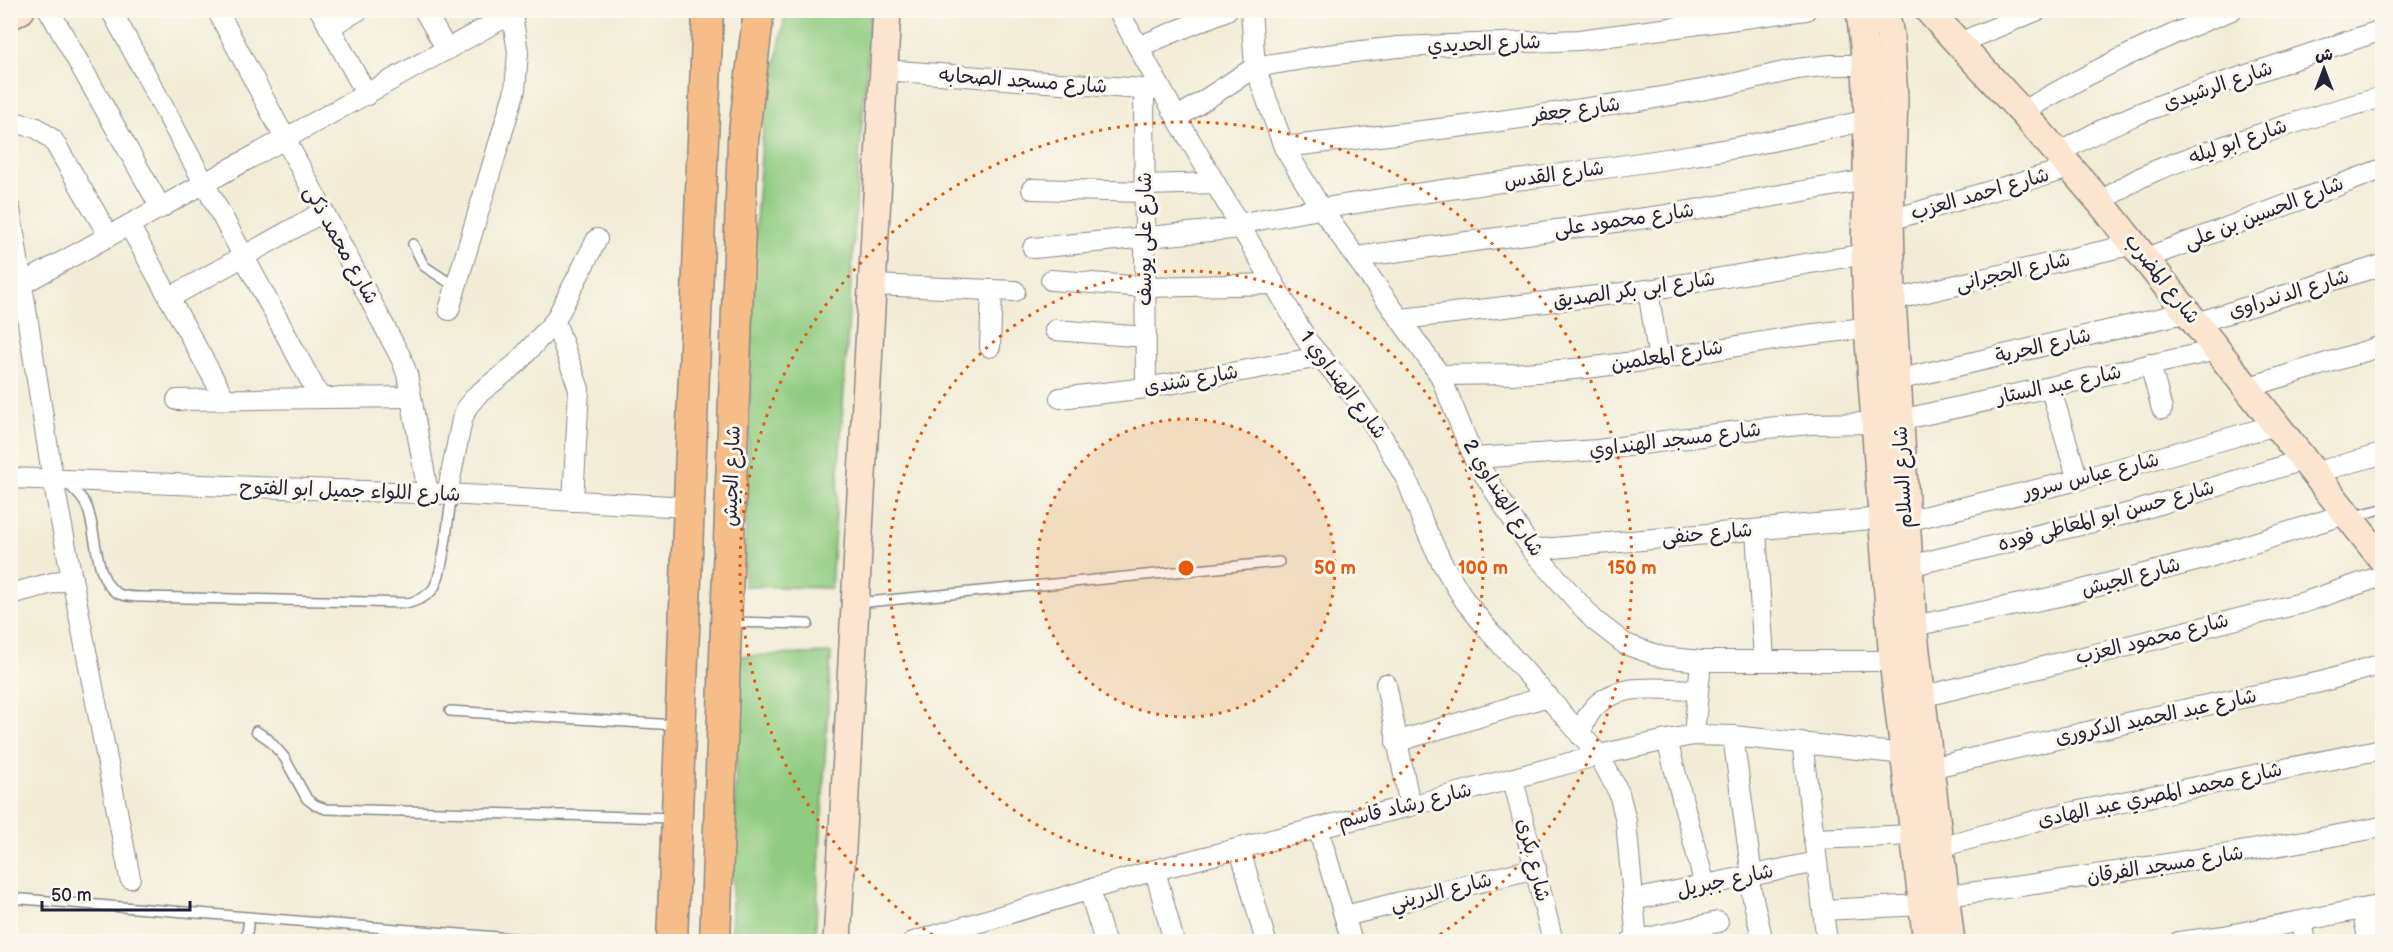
<svg xmlns="http://www.w3.org/2000/svg" width="2393" height="952" viewBox="0 0 2393 952" font-family="'Balsamiq Sans','Playpen Sans Arabic',sans-serif">
  <style>
    .green { fill: #8fcb80; stroke: #58765e; stroke-width: 1.5 }
    .lines { fill: none; stroke-linecap: round; stroke-linejoin: round }
    .lane-casing { stroke: #8a8788; stroke-width: 12 }
    .street-casing { stroke: #8a8788; stroke-width: 22 }
    .secondary-casing { stroke: #8a8788; stroke-width: 30 }
    .primary-casing { stroke: #8a8788; stroke-width: 33 }
    .lane { stroke: #fff; stroke-width: 9 }
    .street { stroke: #fff; stroke-width: 20 }
    .secondary { stroke: #fce5cf; stroke-width: 27 }
    .primary { stroke: #f7bd88; stroke-width: 30 }
    .ring { fill: none; stroke: #e8590c; stroke-width: 3; stroke-dasharray: 3 6 }
    .labels { text-anchor: middle; dominant-baseline: central; stroke-width: 6; stroke-linejoin: round; paint-order: stroke }
    .street-label { font-size: 20px; fill: #22223b; stroke: #fbf7ec }
    .centre { fill: #e8590c; stroke: #fbf7ec; stroke-width: 3 }
    .ring-label { font-size: 18px; text-anchor: middle; font-weight: bold; fill: #e8590c; stroke: #fbf7ec; stroke-width: 6; stroke-linejoin: round; paint-order: stroke }
  </style>
  <rect width="100%" height="100%" fill="#fbf7ec"/>
  <filter id="ink" filterUnits="userSpaceOnUse"><feTurbulence type="fractalNoise" baseFrequency=".0167" numOctaves="2"/><feDisplacementMap in="SourceGraphic" scale="12" xChannelSelector="R" yChannelSelector="G"/><feConvolveMatrix kernelMatrix="1 2 1 2 8 2 1 2 1" color-interpolation-filters="sRGB"/></filter>
  <filter id="wash" filterUnits="userSpaceOnUse"><feTurbulence type="fractalNoise" baseFrequency=".008" numOctaves="4" result="noise"/><feDisplacementMap in="SourceGraphic" scale="24" xChannelSelector="R" yChannelSelector="G"/><feGaussianBlur stdDeviation="1.35" result="paint"/><feColorMatrix in="noise" values="0 0 0 0 0 0 0 0 0 0 0 0 0 0 0 0 0 1.4 0 .05"/><feComposite in="paint" operator="in"/></filter>
  <g filter="url(#wash)">
    <rect width="100%" height="100%" fill="#f2ecd6"/>
    <!-- green -->
    <g class="green">
      <path d="M786,11H871L859,161L831,588L744,586L754,248L763,129Z"/>
      <path d="M831,653L815,941L731,942L739,656Z"/>
    </g>
  </g>
  <g filter="url(#ink)">
    <g class="lines">
      <!-- lane casing -->
      <g class="lane-casing">
        <g id="lane">
          <path d="M413,244L424,266L456,287"/>
          <path d="M66,482C74,490 83,497 87,507C97,530 94,583 119,594C126,597 135,597 143,597L409,603C418,600 427,597 433,589C444,574 448,515 452,494"/>
          <path d="M2354,516L2382,509"/>
          <path d="M857,603L1279,562"/>
          <path d="M729,622L808,624"/>
          <path d="M450,711L676,725"/>
          <path d="M256,731L268,739L284,757L307,799L315,805L326,809L673,818"/>
          <path d="M10,898L560,942"/>
          <path d="M246,942L249,917"/>
        </g>
      </g>
      <!-- street casing -->
      <g class="street-casing">
        <g id="street">
          <path d="M49,10L161,208"/>
          <path d="M111,10L320,398"/>
          <path d="M217,10L401,358L407,374L428,493"/>
          <path d="M320,10L367,95"/>
          <path d="M424,10L447,50"/>
          <path d="M1118,10L1177,118L1308,342L1354,396L1383,438L1408,482L1423,523L1442,563L1465,601L1490,632L1599,755L1619,793L1626,821L1637,942"/>
          <path d="M1251,10L1255,67L1284,147L1320,207L1440,375L1474,458L1532,550L1594,620L1625,644L1662,657L1701,661H1905"/>
          <path d="M329,27L359,10"/>
          <path d="M1959,43L2038,10"/>
          <path d="M1138,47L1227,10"/>
          <path d="M884,70L1156,90"/>
          <path d="M1144,90L1146,388"/>
          <path d="M2022,112C2089,72 2160,38 2232,10"/>
          <path d="M1177,118L1255,67L1327,55L1398,47L1579,40L1806,10"/>
          <path d="M10,125L17,123L37,128L53,140L109,236"/>
          <path d="M1284,147L1465,126L1644,100L1723,86L1797,69L1831,65H1866"/>
          <path d="M2058,154C2110,121 2168,102 2226,82C2278,65 2330,47 2382,30"/>
          <path d="M1145,185L1215,183"/>
          <path d="M1032,189L1145,192"/>
          <path d="M2101,203C2138,172 2189,158 2234,143C2283,126 2332,111 2382,97"/>
          <path d="M10,209L53,480L130,878"/>
          <path d="M1890,220L2070,168"/>
          <path d="M1239,224C1384,194 1533,180 1680,157C1743,148 1806,134 1868,120"/>
          <path d="M129,225L225,399"/>
          <path d="M1033,248L1241,228"/>
          <path d="M1356,257L1660,216L1878,178"/>
          <path d="M2146,258L2382,169"/>
          <path d="M1051,280L1146,287L1274,284"/>
          <path d="M22,284L518,10"/>
          <path d="M873,285L1015,291"/>
          <path d="M1648,290L1659,359"/>
          <path d="M169,298L323,212"/>
          <path d="M1892,300L2134,244"/>
          <path d="M449,310L515,90L518,52L512,15"/>
          <path d="M1402,319L1648,290L1865,254"/>
          <path d="M2196,323L2382,265"/>
          <path d="M1055,330L1146,337"/>
          <path d="M990,347L992,290"/>
          <path d="M2150,364L2162,409"/>
          <path d="M1440,375L1512,374L1586,368L1659,359L1798,336L1881,326"/>
          <path d="M1897,380L2188,312"/>
          <path d="M2050,387L2078,480"/>
          <path d="M2246,388L2382,346"/>
          <path d="M1060,398L1146,388L1320,357"/>
          <path d="M177,400L411,397"/>
          <path d="M1900,420L2217,350"/>
          <path d="M1474,458L1598,450L1746,430L1810,424L1875,423"/>
          <path d="M2313,473L2382,454"/>
          <path d="M10,478L447,494L689,507"/>
          <path d="M447,494L462,420L467,407L477,395L516,364L555,321"/>
          <path d="M573,501L579,389L555,321L597,239"/>
          <path d="M1906,521L2078,480L2276,425"/>
          <path d="M1756,530L1764,661"/>
          <path d="M1532,550L1882,518"/>
          <path d="M1909,566L2130,513L2303,460"/>
          <path d="M10,594L72,578"/>
          <path d="M1913,626L2059,596L2203,559L2346,514"/>
          <path d="M1386,684L1410,806"/>
          <path d="M1921,697L2302,603L2382,576"/>
          <path d="M1580,735C1583,727 1586,717 1592,710C1616,680 1663,690 1698,690"/>
          <path d="M1694,735L1701,661"/>
          <path d="M1733,736L1752,876"/>
          <path d="M1667,740L1705,886"/>
          <path d="M1396,742L1548,696"/>
          <path d="M1802,742L1827,942"/>
          <path d="M1930,768L2192,708L2321,682L2382,664"/>
          <path d="M1513,779L1553,942"/>
          <path d="M1318,828L1352,942"/>
          <path d="M1814,839L1914,835"/>
          <path d="M1940,847L2050,817L2382,749"/>
          <path d="M1240,849L1266,942"/>
          <path d="M1155,870L1174,942"/>
          <path d="M1748,877L1763,942"/>
          <path d="M1089,889L1105,942"/>
          <path d="M1946,896C2092,877 2237,854 2382,827"/>
          <path d="M1633,900L1817,862"/>
          <path d="M2362,909L2369,942"/>
          <path d="M1823,910L1922,905"/>
          <path d="M1345,916L1536,868"/>
          <path d="M2301,922L2305,942"/>
          <path d="M913,942L1155,870L1318,828L1410,806L1599,755L1667,740L1694,735L1733,736L1905,754"/>
          <path d="M1630,942L1718,922"/>
          <path d="M2179,942L2224,936L2382,905"/>
        </g>
      </g>
      <!-- secondary casing -->
      <g class="secondary-casing">
        <g id="secondary">
          <path d="M1860,10L1866,65L1868,120L1865,254L1868,328L1893,661L1927,942"/>
          <path d="M1885,10L1890,35L1894,99L1890,220L1892,300L1913,626L1951,942"/>
          <path d="M1928,10L2022,112L2101,203L2382,559"/>
          <path d="M10,16L21,10"/>
          <path d="M837,942L887,10"/>
        </g>
      </g>
      <!-- primary casing -->
      <g class="primary-casing">
        <g id="primary">
          <path d="M672,942L708,10"/>
          <path d="M715,942L743,140L759,10"/>
        </g>
      </g>
      <!-- lane -->
      <use href="#lane" class="lane"/>
      <!-- street -->
      <use href="#street" class="street"/>
      <!-- secondary -->
      <use href="#secondary" class="secondary"/>
      <!-- primary -->
      <use href="#primary" class="primary"/>
    </g>
  </g>
  <!-- distance rings -->
  <circle cx="1186" cy="568" r="149" fill="#e8590c" fill-opacity=".12"/>
  <g class="ring">
    <circle cx="1186" cy="568" r="149"/>
    <circle cx="1186" cy="568" r="297"/>
    <path d="M940 940A446 446 0 1 1 1432 940"/>
  </g>
  <g class="labels">
    <!-- street labels -->
    <g class="street-label">
      <text transform="translate(1484 44) rotate(-2)">شارع الحديدي</text>
      <text transform="translate(1023 81) rotate(4)">شارع مسجد الصحابه</text>
      <text transform="translate(2218 86) rotate(-19)">شارع الرشيدى</text>
      <text transform="translate(1576 110) rotate(-8)">شارع جعفر</text>
      <text transform="translate(2238 142) rotate(-19)">شارع ابو ليله</text>
      <text transform="translate(1554 175) rotate(-8)">شارع القدس</text>
      <text transform="translate(1980 194) rotate(-16)">شارع احمد العزب</text>
      <text transform="translate(2264 213) rotate(-21)">شارع الحسين بن على</text>
      <text transform="translate(1624 220) rotate(-8)">شارع محمود على</text>
      <text transform="translate(1145 239) rotate(-90)">شارع على يوسف</text>
      <text transform="translate(341 245) rotate(61)">شارع محمد ذكى</text>
      <text transform="translate(2013 272) rotate(-13)">شارع الحجرانى</text>
      <text transform="translate(2162 279) rotate(52)">شارع المضرب</text>
      <text transform="translate(1634 290) rotate(-8)">شارع ابى بكر الصديق</text>
      <text transform="translate(2289 294) rotate(-17)">شارع الدندراوى</text>
      <text transform="translate(2043 346) rotate(-13)">شارع الحرية</text>
      <text transform="translate(1667 356) rotate(-9)">شارع المعلمين</text>
      <text transform="translate(1191 380) rotate(-10)">شارع شندى</text>
      <text transform="translate(1343 385) rotate(53)">شارع الهنداوي 1</text>
      <text transform="translate(2059 385) rotate(-12)">شارع عبد الستار</text>
      <text transform="translate(1675 440) rotate(-7)">شارع مسجد الهنداوي</text>
      <text transform="translate(732 476) rotate(-88)">شارع الجيش</text>
      <text transform="translate(2091 476) rotate(-14)">شارع عباس سرور</text>
      <text transform="translate(1903 477) rotate(-93)">شارع السلام</text>
      <text transform="translate(350 491) rotate(2)">شارع اللواء جميل ابو الفتوح</text>
      <text transform="translate(1503 498) rotate(58)">شارع الهنداوي 2</text>
      <text transform="translate(2106 516) rotate(-15)">شارع حسن ابو المعاطى فوده</text>
      <text transform="translate(1707 534) rotate(-5)">شارع حنفى</text>
      <text transform="translate(2131 577) rotate(-15)">شارع الجيش</text>
      <text transform="translate(2152 639) rotate(-14)">شارع محمود العزب</text>
      <text transform="translate(2156 717) rotate(-12)">شارع عبد الحميد الدكرورى</text>
      <text transform="translate(2160 795) rotate(-12)">شارع محمد المصري عبد الهادى</text>
      <text transform="translate(1405 806) rotate(-14)">شارع رشاد قاسم</text>
      <text transform="translate(1533 860) rotate(76)">شارع بكرى</text>
      <text transform="translate(2165 865) rotate(-9)">شارع مسجد الفرقان</text>
      <text transform="translate(1725 881) rotate(-12)">شارع جبريل</text>
      <text transform="translate(1441 892) rotate(-14)">شارع الدريني</text>
    </g>
  </g>
  <circle cx="1186" cy="568" r="9" class="centre"/>
  <g class="ring-label">
    <text x="1335" y="574">50 m</text>
    <text x="1483" y="574">100 m</text>
    <text x="1632" y="574">150 m</text>
  </g>
  <!-- margin -->
  <rect width="2393" height="952" fill="none" stroke="#fbf7ec" stroke-width="36"/>
  <!-- north arrow -->
  <g transform="translate(2324 69)" stroke="#fbf7ec" stroke-width="4.5" paint-order="stroke">
  <path d="M0-4.5L10 22L0 15L-10 22Z" fill="#22223b"/>
  <text y="-9" font-size="16" font-weight="bold" text-anchor="middle" fill="#22223b">ش</text>
  </g>
  <!-- scale -->
  <path d="M42 901v9h148v-9" fill="none" stroke="#22223b" stroke-width="3"/>
  <text x="51" y="901" font-size="18" fill="#22223b" stroke="#fbf7ec" stroke-width="4.5" paint-order="stroke">50 m</text>
</svg>
